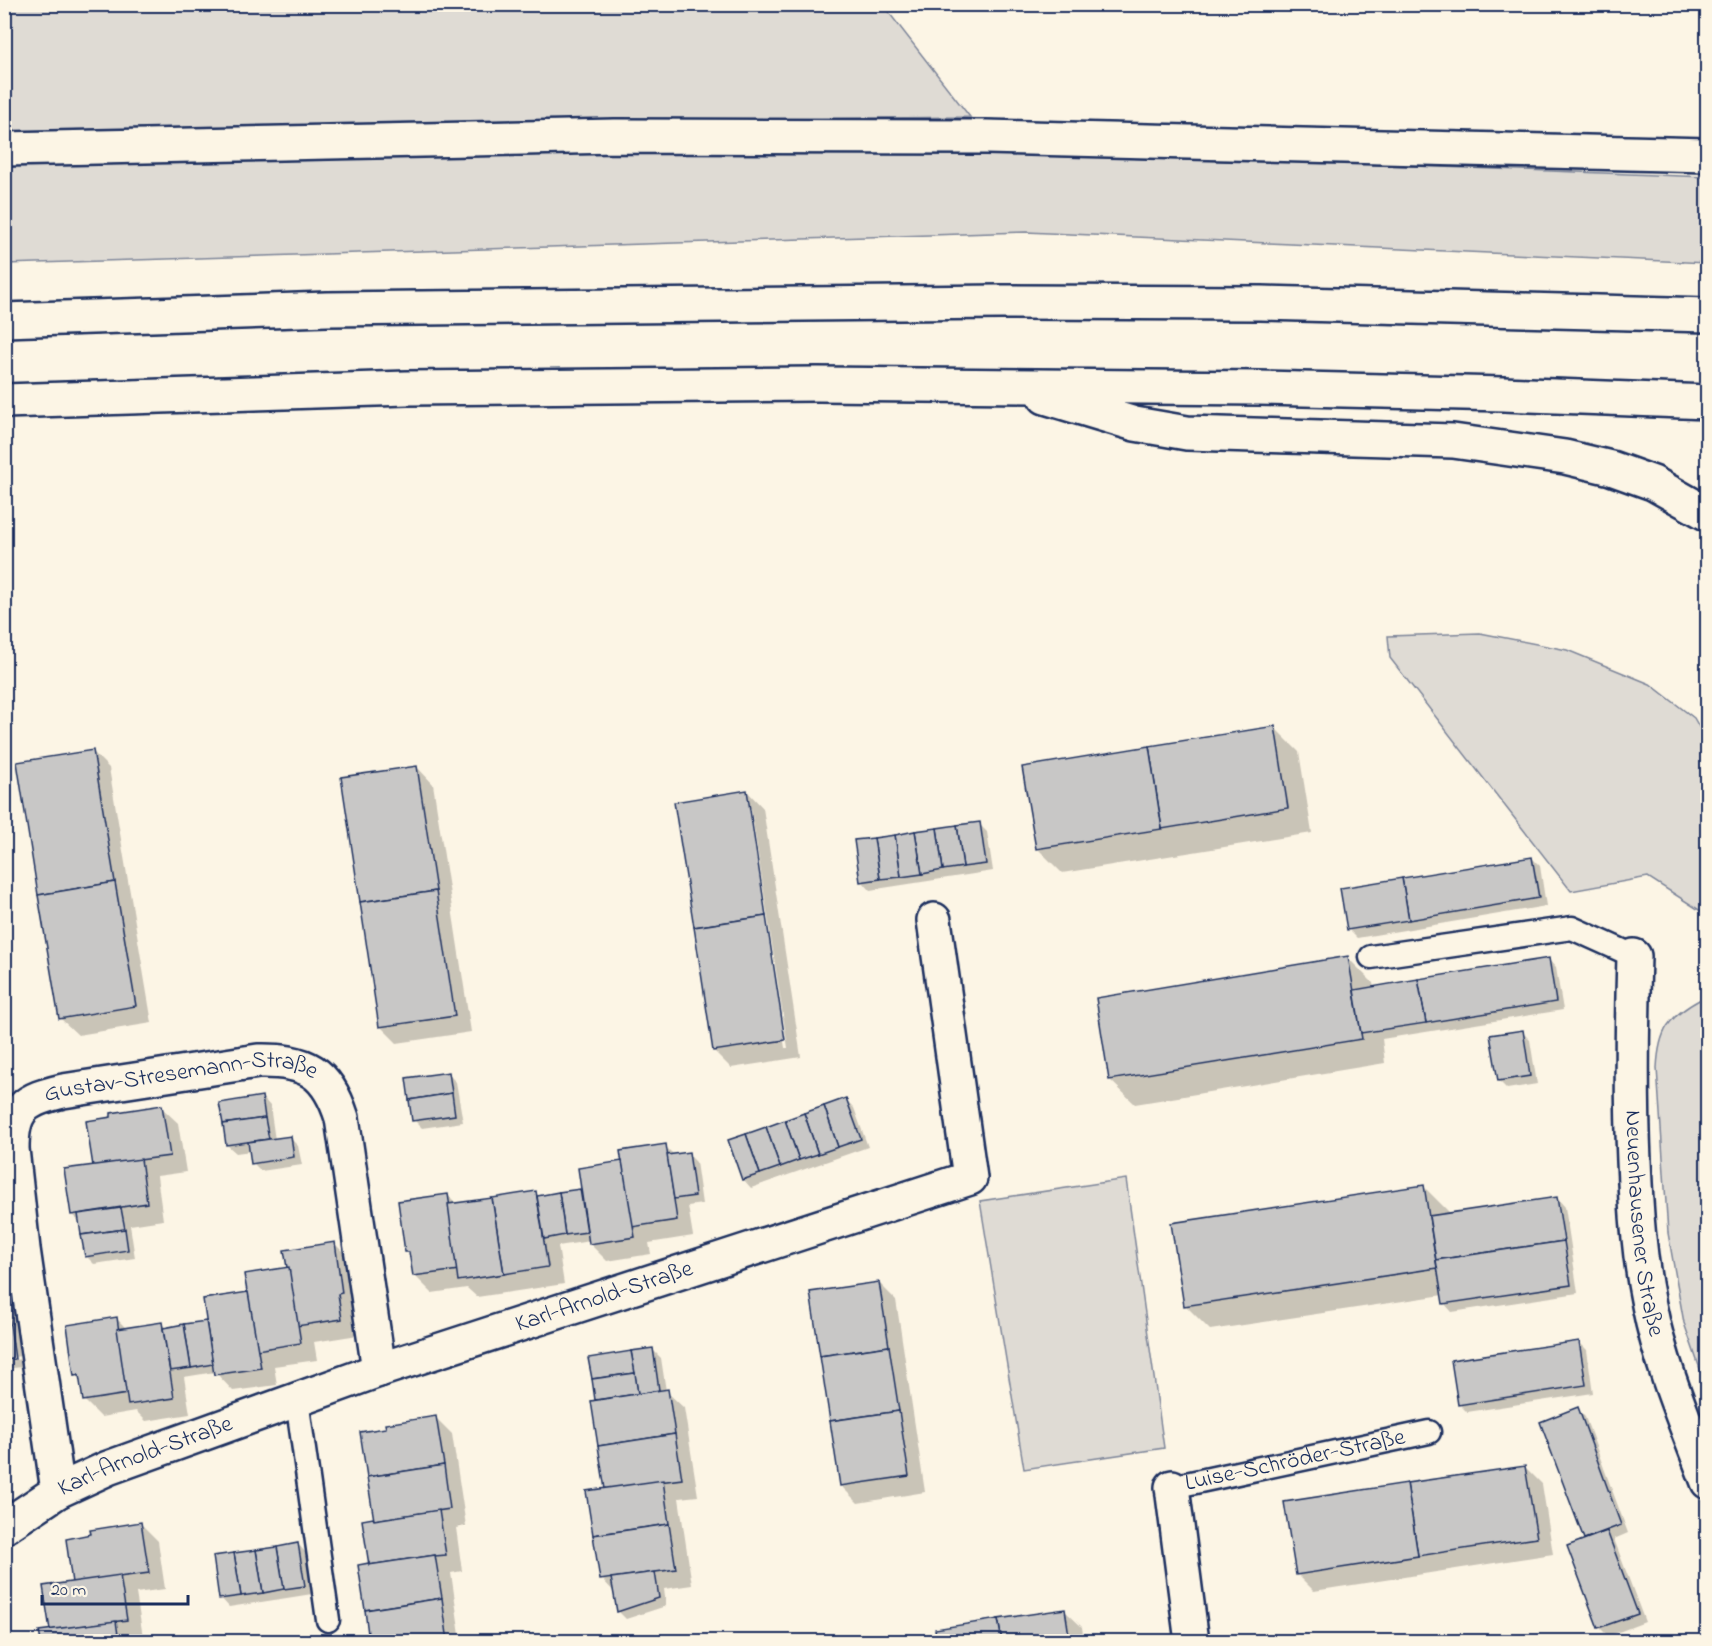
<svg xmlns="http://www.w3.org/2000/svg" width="1712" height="1646" viewBox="0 0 1712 1646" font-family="'Indie Flower',sans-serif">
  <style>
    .green { fill: #dfdbd4; stroke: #7d8599; stroke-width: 1.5 }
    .shadow { fill: #0003; fill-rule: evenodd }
    .building { fill: #c8c7c6; stroke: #1b2f5e; stroke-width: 1.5 }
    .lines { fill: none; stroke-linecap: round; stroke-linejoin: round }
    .service-casing { stroke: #1b2f5e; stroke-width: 27 }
    .minor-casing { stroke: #1b2f5e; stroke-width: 38 }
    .motorway-casing { stroke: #1b2f5e; stroke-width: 38 }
    .service { stroke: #fcf5e5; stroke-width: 22 }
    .minor { stroke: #fcf5e5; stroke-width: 33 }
    .motorway { stroke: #fcf5e5; stroke-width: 33 }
    .labels { text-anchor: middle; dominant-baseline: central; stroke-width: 5; stroke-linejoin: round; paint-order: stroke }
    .street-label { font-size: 24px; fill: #1b2f5e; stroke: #fcf5e5 }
  </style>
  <rect width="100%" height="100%" fill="#fcf5e5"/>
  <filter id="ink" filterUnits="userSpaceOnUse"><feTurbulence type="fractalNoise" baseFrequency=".0167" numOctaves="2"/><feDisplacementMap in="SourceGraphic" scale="12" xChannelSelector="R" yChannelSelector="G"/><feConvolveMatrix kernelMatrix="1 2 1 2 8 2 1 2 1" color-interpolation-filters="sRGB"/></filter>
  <g filter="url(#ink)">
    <!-- green -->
    <g class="green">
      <path d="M4,5H883L970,117L708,120L30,134L5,132Z"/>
      <path d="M332,149L934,153L1361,164L1707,177V263L1026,232L5,264V153Z"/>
      <path d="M1480,633L1567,650L1650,684L1694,718L1707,741V915L1648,877L1571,891L1390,658L1388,636Z"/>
      <path d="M1707,983V1389L1684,1323L1668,1233L1657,1068C1659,1030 1668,1017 1701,999Z"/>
      <path d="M1126,1179L1164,1448L1024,1469L980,1201Z"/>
    </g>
    <!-- shadow -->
    <g class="shadow">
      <path d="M1274,727L1299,752L1312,833L1062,873L1038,849Z"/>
      <path d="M92,751L109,768L152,1023L78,1035L61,1019Z"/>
      <path d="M417,767L433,784L471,1032L397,1043L380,1026Z"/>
      <path d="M747,791L763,808L801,1057L731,1068L714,1051ZM748,808H751L788,1048H785Z"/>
      <path d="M979,824L987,832L993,871L870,890L862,881Z"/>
      <path d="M1532,858L1540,866L1546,906L1357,938L1349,930Z"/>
      <path d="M1348,958L1373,983L1374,988L1548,959L1556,968L1563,1010L1382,1039L1385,1063L1135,1104L1110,1080Z"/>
      <path d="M1522,1032L1530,1040L1537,1084L1507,1089L1499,1081Z"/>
      <path d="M448,1074L456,1082L463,1122L422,1128L414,1120Z"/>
      <path d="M262,1097L270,1106L275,1140L290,1138L298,1146L302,1165L261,1171L253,1163L251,1151L236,1153L227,1145Z"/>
      <path d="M846,1100L854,1108L868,1147L751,1188L743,1179Z"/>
      <path d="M161,1107L178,1123L186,1172L157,1176L163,1220L130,1225L135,1258L94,1264L86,1256L81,1223L72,1215L94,1166Z"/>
      <path d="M665,1146L675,1156L688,1154L696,1162L702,1204L688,1206L693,1236L649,1243L651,1254L607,1261L590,1244V1241L558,1246L564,1284L477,1297L467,1288L432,1293L415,1276L412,1256L407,1251L448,1195L457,1204L536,1193L540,1197L580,1191L583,1193L622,1162Z"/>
      <path d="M1424,1187L1449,1212V1214L1557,1198L1565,1207L1578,1293L1452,1312L1444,1303L1443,1295L1210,1330L1185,1305Z"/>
      <path d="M334,1243L351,1260L358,1335L314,1342L317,1360L274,1366L277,1385L233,1391L215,1372L184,1377L190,1414L146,1421L136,1411L101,1417L84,1400L81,1381L76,1375L117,1319L126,1328L161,1323L167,1329L206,1323L209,1326L248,1293Z"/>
      <path d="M4,1279L10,1285L20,1356L4,1359Z"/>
      <path d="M879,1283L896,1300L925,1492L858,1503L841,1486Z"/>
      <path d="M1579,1342L1587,1350L1593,1393L1467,1412L1459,1404Z"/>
      <path d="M652,1349L661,1358L666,1391L684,1408L698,1496L679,1498L692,1585L664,1589L666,1606L626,1619L618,1611L615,1593L602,1579L606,1489L590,1359Z"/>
      <path d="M21,1359L22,1367L4,1369V1362Z"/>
      <path d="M1577,1409L1585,1417L1628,1533L1614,1539L1645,1622L1608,1636L1600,1628L1569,1547L1586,1540L1542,1423Z"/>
      <path d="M436,1418L452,1434L466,1526L456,1528L462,1571L451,1573L461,1642H371V1565L364,1521L375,1520L387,1429Z"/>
      <path d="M1525,1467L1542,1484L1553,1554L1314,1591L1297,1574Z"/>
      <path d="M141,1524L158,1541L165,1589L136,1593L143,1637L132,1638L133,1642H42L52,1631L74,1583Z"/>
      <path d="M298,1544L306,1553L312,1594L229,1607L221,1598Z"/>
      <path d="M1065,1611L1082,1627L1084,1642H938Z"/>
    </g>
    <!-- building -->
    <g class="building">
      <path d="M1275,726L1288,808L1162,829L1149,746Z"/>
      <path d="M1149,746L1162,829L1036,849L1022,767Z"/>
      <path d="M93,750L115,882L38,895L17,762Z"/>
      <path d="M417,766L436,891L360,902L341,777Z"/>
      <path d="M747,790L766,916L694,927L674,802Z"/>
      <path d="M980,822L986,864L963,867L957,825Z"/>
      <path d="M957,825L963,867L943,870L937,828Z"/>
      <path d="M937,828L943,870L922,874L915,831Z"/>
      <path d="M915,831L922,874L901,877L895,835Z"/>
      <path d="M895,835L901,877L880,879L874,838Z"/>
      <path d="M874,838L880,879L860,882L854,840Z"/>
      <path d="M1532,857L1539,898L1409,920L1402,878Z"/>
      <path d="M1402,878L1409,920L1347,930L1340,888Z"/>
      <path d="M115,882L136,1006L59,1019L38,895Z"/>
      <path d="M436,891L455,1016L379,1027L360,902Z"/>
      <path d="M766,916L785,1040L713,1051L694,927Z"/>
      <path d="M1348,956L1362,1039L1109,1080L1096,998Z"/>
      <path d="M1549,958L1556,1002L1426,1023L1418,979Z"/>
      <path d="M1418,979L1426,1023L1361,1033L1354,990Z"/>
      <path d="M1523,1030L1530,1076L1498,1081L1490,1035Z"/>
      <path d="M449,1072L452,1093L409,1100L406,1078Z"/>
      <path d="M452,1093L455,1115L412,1121L409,1100Z"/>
      <path d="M262,1096L265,1118L223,1124L219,1103Z"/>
      <path d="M846,1098L861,1139L838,1147L824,1106Z"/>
      <path d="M162,1105L170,1156L93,1166L86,1121L111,1117V1113Z"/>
      <path d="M824,1106L838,1147L818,1154L804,1113Z"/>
      <path d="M804,1113L818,1154L799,1160L785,1120Z"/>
      <path d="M265,1118L269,1139L226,1145L223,1124Z"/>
      <path d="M785,1120L799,1160L780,1167L766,1127Z"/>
      <path d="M766,1127L780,1167L760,1174L746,1134Z"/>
      <path d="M746,1134L760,1174L742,1180L728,1140Z"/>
      <path d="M291,1136L294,1157L251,1164L248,1142Z"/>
      <path d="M666,1144L677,1220L632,1227L620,1151Z"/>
      <path d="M689,1152L695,1196L674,1199L667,1155Z"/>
      <path d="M141,1159L147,1203L71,1215L64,1169Z"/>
      <path d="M622,1161L635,1237L589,1244L578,1168Z"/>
      <path d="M1424,1185L1437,1268L1184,1306L1171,1223Z"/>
      <path d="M580,1189L587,1232L565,1235L559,1192Z"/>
      <path d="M536,1191L548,1267L504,1274L492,1198Z"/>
      <path d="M559,1192L565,1235L544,1239L537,1196Z"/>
      <path d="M448,1194L459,1270L413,1276L409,1252H405L398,1201Z"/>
      <path d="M1557,1197L1564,1241L1436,1260L1429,1216Z"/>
      <path d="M492,1198L504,1274L458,1281L448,1204Z"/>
      <path d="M121,1208L125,1229L81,1235L78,1214Z"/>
      <path d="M125,1229L128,1250L85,1257L81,1235Z"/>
      <path d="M1564,1241L1571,1285L1443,1304L1436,1260Z"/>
      <path d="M335,1242L342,1293L338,1294L342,1319L297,1326L284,1250Z"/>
      <path d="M289,1267L301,1343L257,1350L244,1274Z"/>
      <path d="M879,1282L889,1346L820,1356L810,1292Z"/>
      <path d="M4,1289L9,1317L4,1318Z"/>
      <path d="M248,1292L261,1368L214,1375L203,1299Z"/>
      <path d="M9,1317L15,1359L4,1360V1318Z"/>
      <path d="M117,1317L127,1394L83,1401L79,1375L74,1376L67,1325Z"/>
      <path d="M206,1321L213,1364L191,1368L184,1324Z"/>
      <path d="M162,1322L174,1398L128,1405L117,1329Z"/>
      <path d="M184,1324L191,1368L170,1371L163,1328Z"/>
      <path d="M1579,1341L1586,1385L1458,1405L1451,1360Z"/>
      <path d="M889,1346L899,1411L830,1421L820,1356Z"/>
      <path d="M653,1348L659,1390L638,1394L631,1351Z"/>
      <path d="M631,1351L635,1373L592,1379L588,1358Z"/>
      <path d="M635,1373L638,1394L595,1400L592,1379Z"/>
      <path d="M668,1389L675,1434L598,1446L591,1401Z"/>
      <path d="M1578,1407L1621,1525L1584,1539L1540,1422Z"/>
      <path d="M899,1411L909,1476L840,1486L830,1421Z"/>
      <path d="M436,1416L444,1465L367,1477L360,1432L386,1428L385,1424Z"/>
      <path d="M675,1434L682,1479L605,1489L598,1446Z"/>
      <path d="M444,1465L450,1509L374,1520L367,1477Z"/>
      <path d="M1525,1466L1537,1538L1418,1556L1407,1483Z"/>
      <path d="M663,1480L669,1524L593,1535L586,1491Z"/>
      <path d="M1407,1483L1418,1556L1296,1575L1284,1502Z"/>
      <path d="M439,1510L446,1555L435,1556V1555L369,1565L362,1520L373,1518L374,1520Z"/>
      <path d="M141,1522L149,1573L72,1583L66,1539L91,1534L90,1530Z"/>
      <path d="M669,1524L676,1569L600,1580L593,1535Z"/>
      <path d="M1607,1531L1638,1614L1598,1628L1567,1546Z"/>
      <path d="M298,1543L305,1586L284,1589L277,1547Z"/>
      <path d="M277,1547L284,1589L263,1593L256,1550Z"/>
      <path d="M256,1550L263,1593L241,1596L234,1553Z"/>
      <path d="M234,1553L241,1596L219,1599L213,1556Z"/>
      <path d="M435,1555L442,1598L365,1610L358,1565L369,1563V1565Z"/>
      <path d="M655,1572L659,1598L617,1612L611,1578Z"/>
      <path d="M120,1575L127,1620L50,1630L43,1586Z"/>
      <path d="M442,1598L448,1642H369L365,1610Z"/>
      <path d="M1065,1609L1070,1642H1002L998,1619Z"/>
      <path d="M998,1619L1002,1642H937L935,1629Z"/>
      <path d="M116,1621L119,1642H41L39,1631Z"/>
    </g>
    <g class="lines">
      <!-- service casing -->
      <g class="service-casing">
        <g id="service">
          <path d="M1371,957L1572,928L1634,956"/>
          <path d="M297,1400L328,1620"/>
          <path id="s1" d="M1172,1487L1429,1432"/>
        </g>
      </g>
      <!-- minor casing -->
      <g class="minor-casing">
        <g id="minor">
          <path d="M4,149L615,136L986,137L1708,155"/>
          <path id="s2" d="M1634,956C1632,1025 1631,1093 1634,1161C1636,1210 1639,1257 1649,1305C1661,1366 1686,1424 1708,1482"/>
          <path d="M1172,1487L1192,1642"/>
          <path id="s3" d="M58,1491L23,1249L12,1149C12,1107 25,1100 63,1091L258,1061C306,1060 327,1071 342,1118L379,1370"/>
          <path id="s4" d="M4,1527L58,1491L108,1468L379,1370L970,1178L934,920"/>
        </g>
      </g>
      <!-- motorway casing -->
      <g class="motorway-casing">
        <g id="motorway">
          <path d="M4,320L327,309L1001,302L1261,303L1708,315"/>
          <path d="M1045,397L1135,424L1187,433L1453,441L1565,457L1611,468L1653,483L1708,514"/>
          <path d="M4,401L407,388L818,384L1259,388L1503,394L1708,402"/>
        </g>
      </g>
      <!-- service -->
      <use href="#service" class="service"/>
      <!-- minor -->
      <use href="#minor" class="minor"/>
      <!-- motorway -->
      <use href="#motorway" class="motorway"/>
    </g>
  </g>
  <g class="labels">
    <!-- street labels -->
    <g class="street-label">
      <text stroke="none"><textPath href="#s3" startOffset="552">Gustav-Stresemann-Straße</textPath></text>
      <text stroke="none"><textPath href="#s2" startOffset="268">Neuenhausener Straße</textPath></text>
      <text stroke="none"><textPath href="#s4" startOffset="645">Karl-Arnold-Straße</textPath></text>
      <text stroke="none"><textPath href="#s4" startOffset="159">Karl-Arnold-Straße</textPath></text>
      <text stroke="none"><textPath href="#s1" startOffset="126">Luise-Schröder-Straße</textPath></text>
    </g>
  </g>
  <!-- margin -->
  <rect width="1712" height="1646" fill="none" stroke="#fcf5e5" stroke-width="24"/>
  <rect x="12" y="12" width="1688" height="1622" fill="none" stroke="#1b2f5e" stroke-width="2" filter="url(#ink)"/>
  <!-- scale -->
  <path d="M42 1595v9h146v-9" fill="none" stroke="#1b2f5e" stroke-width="3"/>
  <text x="51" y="1595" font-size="18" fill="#1b2f5e" stroke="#fcf5e5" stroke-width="4.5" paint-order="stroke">20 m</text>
</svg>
